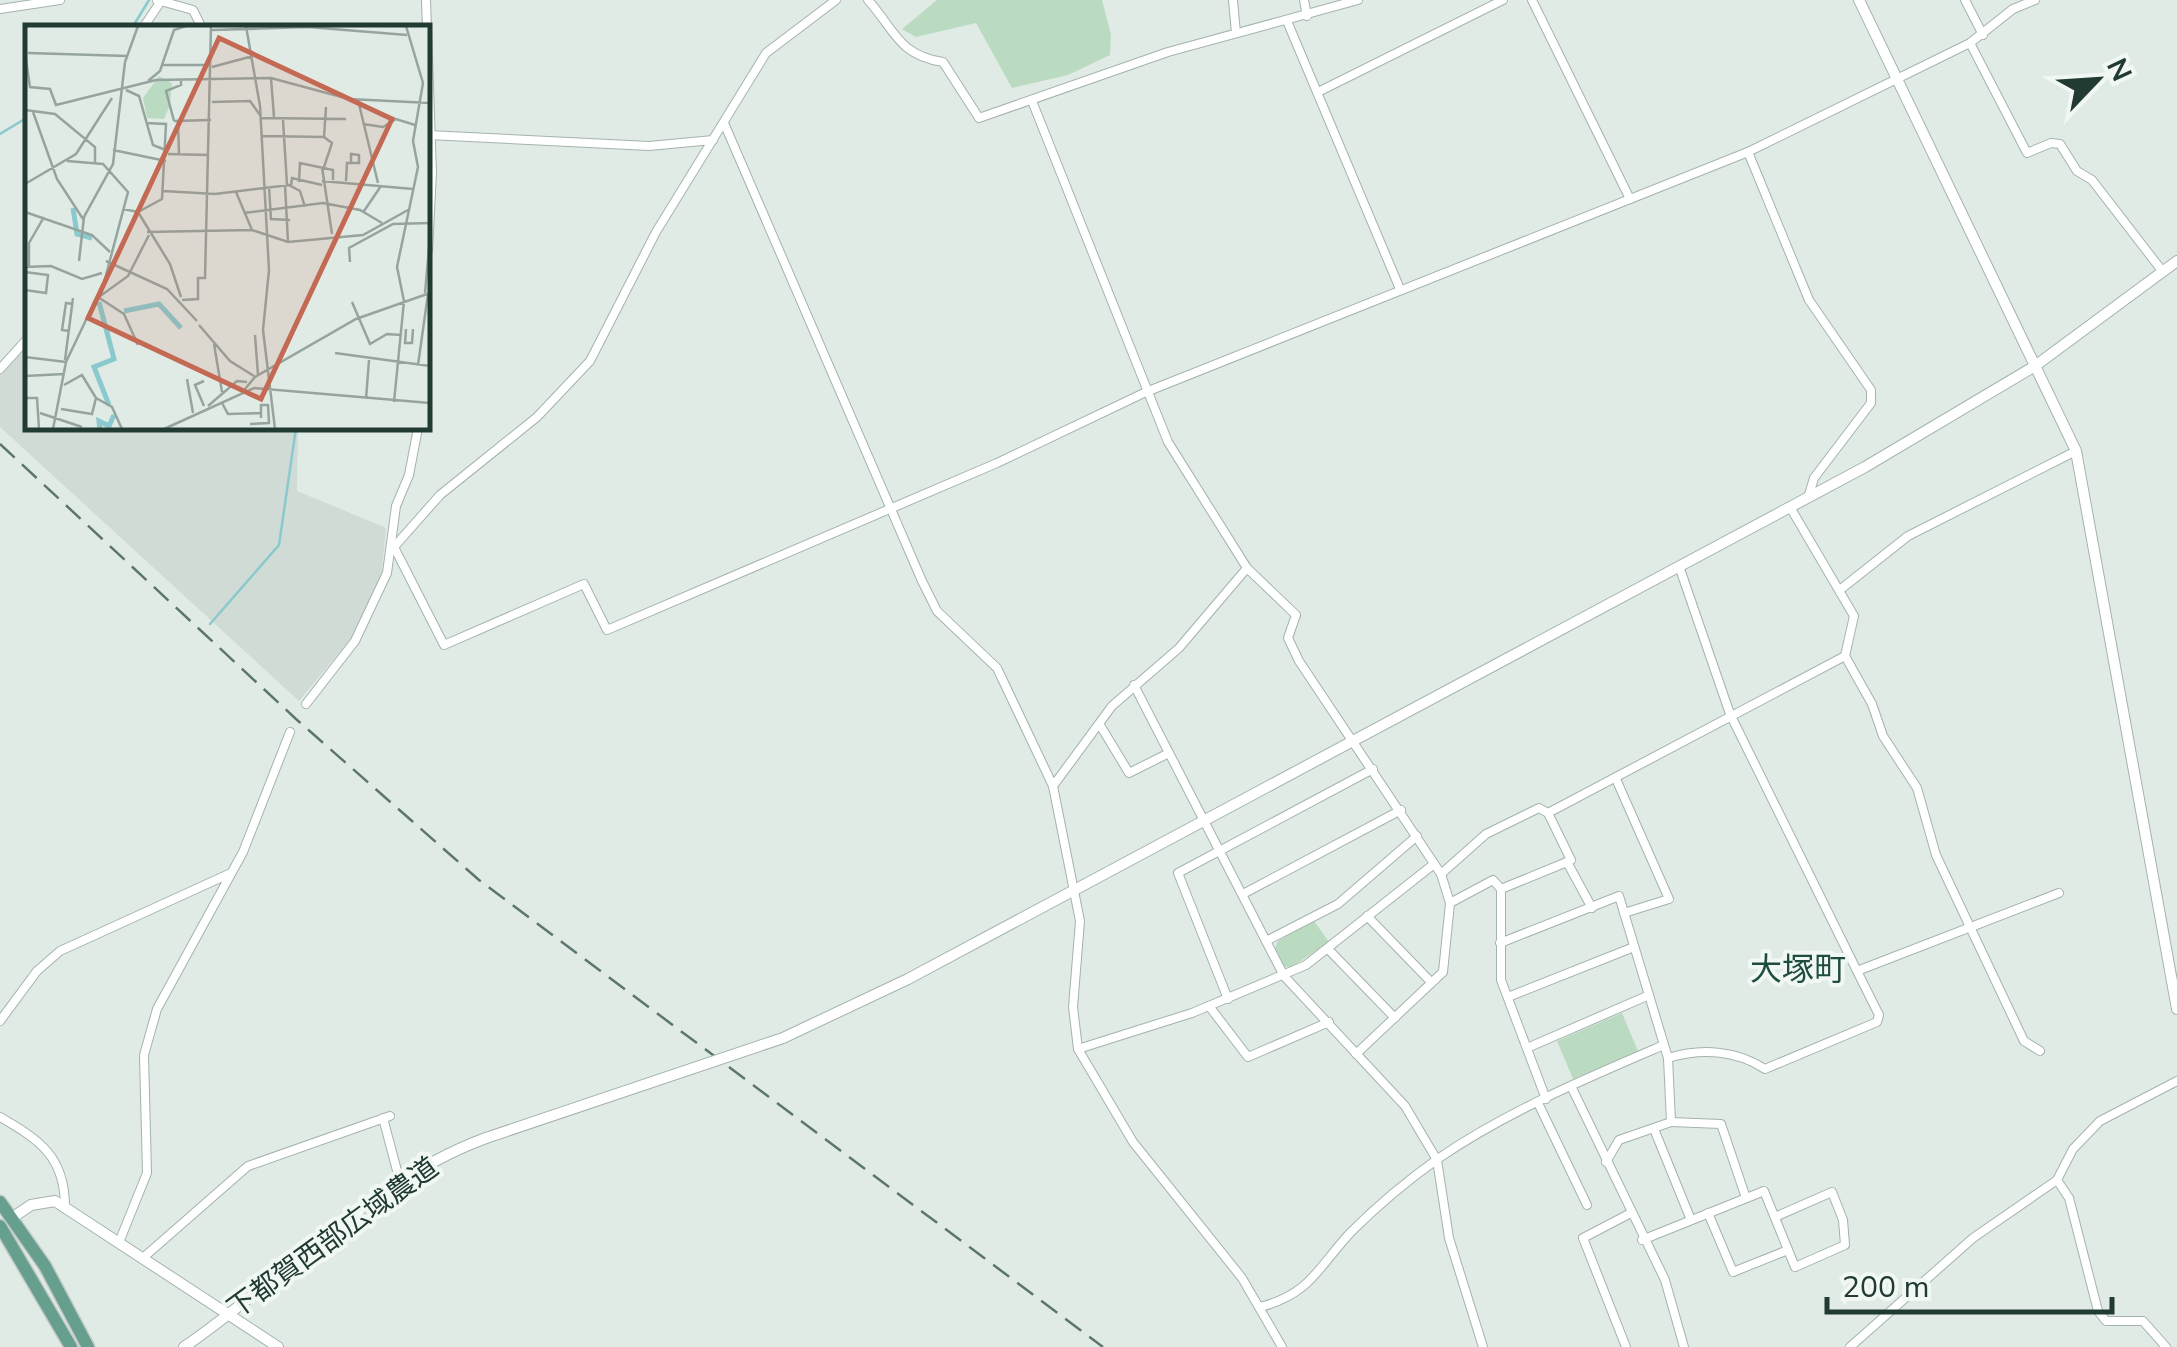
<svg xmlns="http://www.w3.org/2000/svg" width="2177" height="1347" viewBox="0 0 2177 1347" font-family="'Nunito Sans','Noto Sans JP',sans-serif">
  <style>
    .built { fill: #cfdbd4 }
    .green { fill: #badbc1 }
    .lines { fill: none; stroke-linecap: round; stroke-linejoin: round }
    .stream { stroke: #8ac9ce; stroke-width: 2.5 }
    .minor-casing { stroke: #a4b3ac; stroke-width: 10 }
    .tertiary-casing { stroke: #a4b3ac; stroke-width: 12 }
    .primary-casing { stroke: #c1c8c6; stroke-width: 15 }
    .minor { stroke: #fff; stroke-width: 8 }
    .tertiary { stroke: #fff; stroke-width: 10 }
    .primary { stroke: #669f8d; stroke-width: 12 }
    .rail { stroke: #5c766d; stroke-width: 2.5; stroke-dasharray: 20 10; stroke-linecap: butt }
    .tertiary-bridge-casing { stroke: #a4b3ac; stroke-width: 12; stroke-linecap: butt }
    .tertiary-bridge { stroke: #fff; stroke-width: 10 }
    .labels { text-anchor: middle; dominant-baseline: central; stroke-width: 8; stroke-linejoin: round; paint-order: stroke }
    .street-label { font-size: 28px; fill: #223b32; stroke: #f1f8f4 }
    .quarter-label { font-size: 32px; fill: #1e4c3e; stroke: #f1f8f4 }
    .inset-river { fill: none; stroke: #8ac9ce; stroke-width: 5 }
    .inset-road { fill: none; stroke: #95a59e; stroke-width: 2.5 }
    .view { fill: #c46a54; fill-opacity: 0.15; stroke: #c46a54; stroke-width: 5 }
    .inset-edge { fill: none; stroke: #223b32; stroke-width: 5 }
  </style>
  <rect width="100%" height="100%" fill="#e1ebe6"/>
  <!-- built -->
  <path class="built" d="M27,343L28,428H298L297,491L386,528L381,578L352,637L299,701L0,427V374Z"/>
  <!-- green -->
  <g class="green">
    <path d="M937,0H1102L1111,35L1110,55L1068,75L1012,88L976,23L916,37L902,29Z"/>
    <path d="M1314,921L1329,942L1290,968L1284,966L1275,948L1278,941Z"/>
    <path d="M1622,1013L1638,1051L1573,1079L1557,1041Z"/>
  </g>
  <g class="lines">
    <!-- stream -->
    <g class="stream">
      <path d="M126,28L135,23L149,0"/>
      <path d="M0,134L28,117"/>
      <path d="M210,624L279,545L296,428"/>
    </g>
    <!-- minor casing -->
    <g class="minor-casing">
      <g id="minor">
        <path d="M157,0L193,10L202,28"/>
        <path d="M426,0L432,173L428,251"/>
        <path d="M868,0C895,30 898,55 943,62L979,118L1168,52L1358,0"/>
        <path d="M1233,0L1236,33"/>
        <path d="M1304,0L1307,16"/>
        <path d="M1532,0L1630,199"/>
        <path d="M1965,0L1983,35"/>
        <path d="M0,9L60,0"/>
        <path d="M1287,21L1400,289"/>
        <path d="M143,28L161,1"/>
        <path d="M1970,43L2027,153L2051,143L2060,144L2077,171L2092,180L2163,272"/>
        <path d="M1318,92L1503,0"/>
        <path d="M1032,101L1168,442L1247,568L1296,615L1288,638L1299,661L1441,874L1450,903L1443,972L1356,1054"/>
        <path d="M724,123L922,581L937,611L997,668L1053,786L1080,921L1073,1007L1078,1049L1133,1142L1242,1278L1282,1347"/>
        <path d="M428,135L649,146L713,140"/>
        <path d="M1748,152L1809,300L1871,390V403L1814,478L1808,498"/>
        <path d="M0,369L28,338"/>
        <path d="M1790,507L1854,616L1845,656L1872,704L1883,736L1917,788L1936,855L2024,1041L2040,1051"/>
        <path d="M394,547L444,645L584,584L607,630L997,463L1146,392L1748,152L1970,43L2013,9L2035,0"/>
        <path d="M394,547L440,495L537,417L590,361L656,232L766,53L836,0"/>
        <path d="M1679,566L1730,714L1857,971L2059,893"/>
        <path d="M1841,589L1908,536L2076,451"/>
        <path d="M1134,685L1284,976L1405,1106L1437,1160L1449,1238L1483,1347"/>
        <path d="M306,704L355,641L387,573L396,506L409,475L418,428"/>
        <path d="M1100,725L1129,773L1169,753"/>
        <path d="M1616,779L1669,899L1624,913"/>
        <path d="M1053,786L1112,706L1179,648L1247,568"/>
        <path d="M1548,813L1571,860L1567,862"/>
        <path d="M1441,874L1486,834L1539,808L1548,813L1845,656"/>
        <path d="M1501,889L1567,862L1592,908"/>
        <path d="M1243,894L1401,810"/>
        <path d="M1450,903L1493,880L1501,889V980L1546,1099"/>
        <path d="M1367,916L1431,982"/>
        <path d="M1266,941L1338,904L1417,836"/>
        <path d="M1500,943L1619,896L1668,1058L1671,1122L1619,1140L1606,1162"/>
        <path d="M1328,949L1395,1018"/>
        <path d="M1508,997L1634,947"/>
        <path d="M1228,999L1178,873L1373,769"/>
        <path d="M1209,1006L1248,1057L1329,1022"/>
        <path d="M0,1021L37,971L60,951L231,873"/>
        <path d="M1527,1048L1647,996"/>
        <path d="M1078,1049L1192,1013L1306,965L1434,864"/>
        <path d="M1668,1058C1701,1048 1736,1050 1765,1069L1877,1022L1879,1015L1857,971"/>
        <path d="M1571,1086L1665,1280L1684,1347"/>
        <path d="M1538,1103L1587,1205"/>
        <path d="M0,1117C40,1140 65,1157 65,1207"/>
        <path d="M383,1118L400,1182"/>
        <path d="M1671,1122L1721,1124L1746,1198"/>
        <path d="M1654,1129L1691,1220"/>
        <path d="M2057,1180L2069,1198L2098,1311L2106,1321H2143L2166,1347"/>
        <path d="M1708,1213L1733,1272L1788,1250"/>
        <path d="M120,1240L147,1173L144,1055L157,1009L243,852L290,732"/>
        <path d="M1642,1240L1764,1191L1795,1267L1845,1245L1843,1220L1832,1192L1775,1217"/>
        <path d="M144,1257L248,1166L390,1116"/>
        <path d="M1260,1307C1311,1294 1318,1267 1351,1232C1378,1205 1408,1180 1439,1158C1508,1111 1587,1078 1664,1045"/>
        <path d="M1626,1347L1583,1238L1629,1214"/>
        <path d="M1850,1347L1973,1238L2057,1180L2073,1149L2100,1121L2177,1081"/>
      </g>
    </g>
    <!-- tertiary casing -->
    <g class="tertiary-casing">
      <g id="tertiary">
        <path d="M1859,0L2076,451L2177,1009"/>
        <path d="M908,979L1865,467L2035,366L2177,261"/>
        <path d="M12,1218L31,1205L55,1201L278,1347"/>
        <path d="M184,1347C284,1279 371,1180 486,1138"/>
      </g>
    </g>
    <!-- primary casing -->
    <g class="primary-casing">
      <g id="primary">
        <path d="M0,1202L45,1266L88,1347"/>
        <path d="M0,1226L71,1347"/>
      </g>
    </g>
    <!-- minor -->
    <use href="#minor" class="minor"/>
    <!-- tertiary -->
    <use href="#tertiary" class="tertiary"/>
    <!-- primary -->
    <use href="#primary" class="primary"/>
    <!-- rail -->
    <path class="rail" d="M0,444L296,719L479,880L1103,1347"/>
    <!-- tertiary-bridge casing -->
    <g class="tertiary-bridge-casing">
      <path id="tertiary-bridge" d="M486,1138L783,1038L908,979"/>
    </g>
    <!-- tertiary-bridge -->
    <use href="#tertiary-bridge" class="tertiary-bridge"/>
  </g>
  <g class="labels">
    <!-- street labels -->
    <g class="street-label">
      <text transform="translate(333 1238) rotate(-36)">下都賀西部広域農道</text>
    </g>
    <!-- quarter labels -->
    <g class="quarter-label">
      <text x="1798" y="969">大塚町</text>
    </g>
  </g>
  <!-- overview -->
  <g transform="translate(25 25)">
    <rect width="405" height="405" fill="#e1ebe6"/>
    <path d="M134,51L147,58L145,80L139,94L122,93L118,73Z" fill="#badbc1"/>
    <path class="inset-river" d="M48,183L52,209L67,213M74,277L89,334L69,342L84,380M99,286L134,279L156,303M75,404L74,396L84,401L89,390"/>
    <path class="inset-road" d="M221,1L235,81L244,245L238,305L250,404M187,5L283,2L382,10M0,28L5,62L25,64L31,80L131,55L246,53L324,74L405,78M3,28L102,31M136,40H186M187,42L228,31M246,53L249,92M123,56L135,46L149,5L161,1M101,65L114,71L128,120L143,126M333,75L353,158M187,77L225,76L235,90M0,85L30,89L70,122V137M8,87L32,154L58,194M236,93L321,94M258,95L262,160M149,96L141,66L156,60V54M149,96L186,95M153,97L154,129M338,99L358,102L371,94L390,100M236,111L299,112L301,82M88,125L141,136M143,129L184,130M42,136L78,139L103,167L76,269M297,142L307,209M299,142L307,118L299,112M297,156L388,164M321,156L322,138H334V130L326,129V138M274,157L275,138L308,145V155M0,159L51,129L87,73M260,160L263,217M266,161L267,153L297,160M244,162L246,194L265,195M138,166L190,169L264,160L275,166L280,182M211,167L227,205M98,184L113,187L137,174L141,99L121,98M339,186L356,161M0,187L67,210L85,227M113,187L145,239L156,272M219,188L298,178L335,185L357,198M122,207L227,205L263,217L338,210L383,185M54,236L59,192L88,139L100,37L113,1M81,236L142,264L172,296M325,237L324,223L368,199L405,198M4,241V218L19,192M0,242L26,241L57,254L77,248M0,247L23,250L21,268L0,265M400,268L405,212M73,272L99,289L113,320M157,275L173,274V253H180L186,1M327,277L345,319L362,309L376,310M174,300L205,336L229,351M381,304L380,318H387L388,304M44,306L37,305L41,278L47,279M230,310L233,350M189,319L197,367M310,328L405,341M0,332L41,337M40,335L48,273M393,340L403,269M0,351L39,349M162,354L168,388M220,364L230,352L331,294L405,268M0,373H12L14,404M71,373L87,382L97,404M341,374L344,335M369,377L379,276L372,242L393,142L388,116L398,58L381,1M197,378L203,389L236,388M179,381L170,360L179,356M183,381L212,356L222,357M36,384L67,389L71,373L57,350L39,360M15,388L57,402M225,399L244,398L243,380H236V393M28,404L41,337L71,274L103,251L124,210M139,404L229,363L405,378"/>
    <path class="view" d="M194,13L367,94L236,374L63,293Z"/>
    <rect width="405" height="405" class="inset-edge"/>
  </g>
  <!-- north arrow -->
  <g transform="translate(2097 80) rotate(65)" stroke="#f1f8f4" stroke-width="8" paint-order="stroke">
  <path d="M0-8L18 38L0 25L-18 38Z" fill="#223b32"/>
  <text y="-15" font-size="28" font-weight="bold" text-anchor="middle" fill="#223b32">N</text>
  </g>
  <!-- scale -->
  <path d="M1827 1297v15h285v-15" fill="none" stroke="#223b32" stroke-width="5"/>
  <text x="1842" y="1297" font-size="30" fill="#223b32" stroke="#f1f8f4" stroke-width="8" paint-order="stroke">200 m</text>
</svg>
